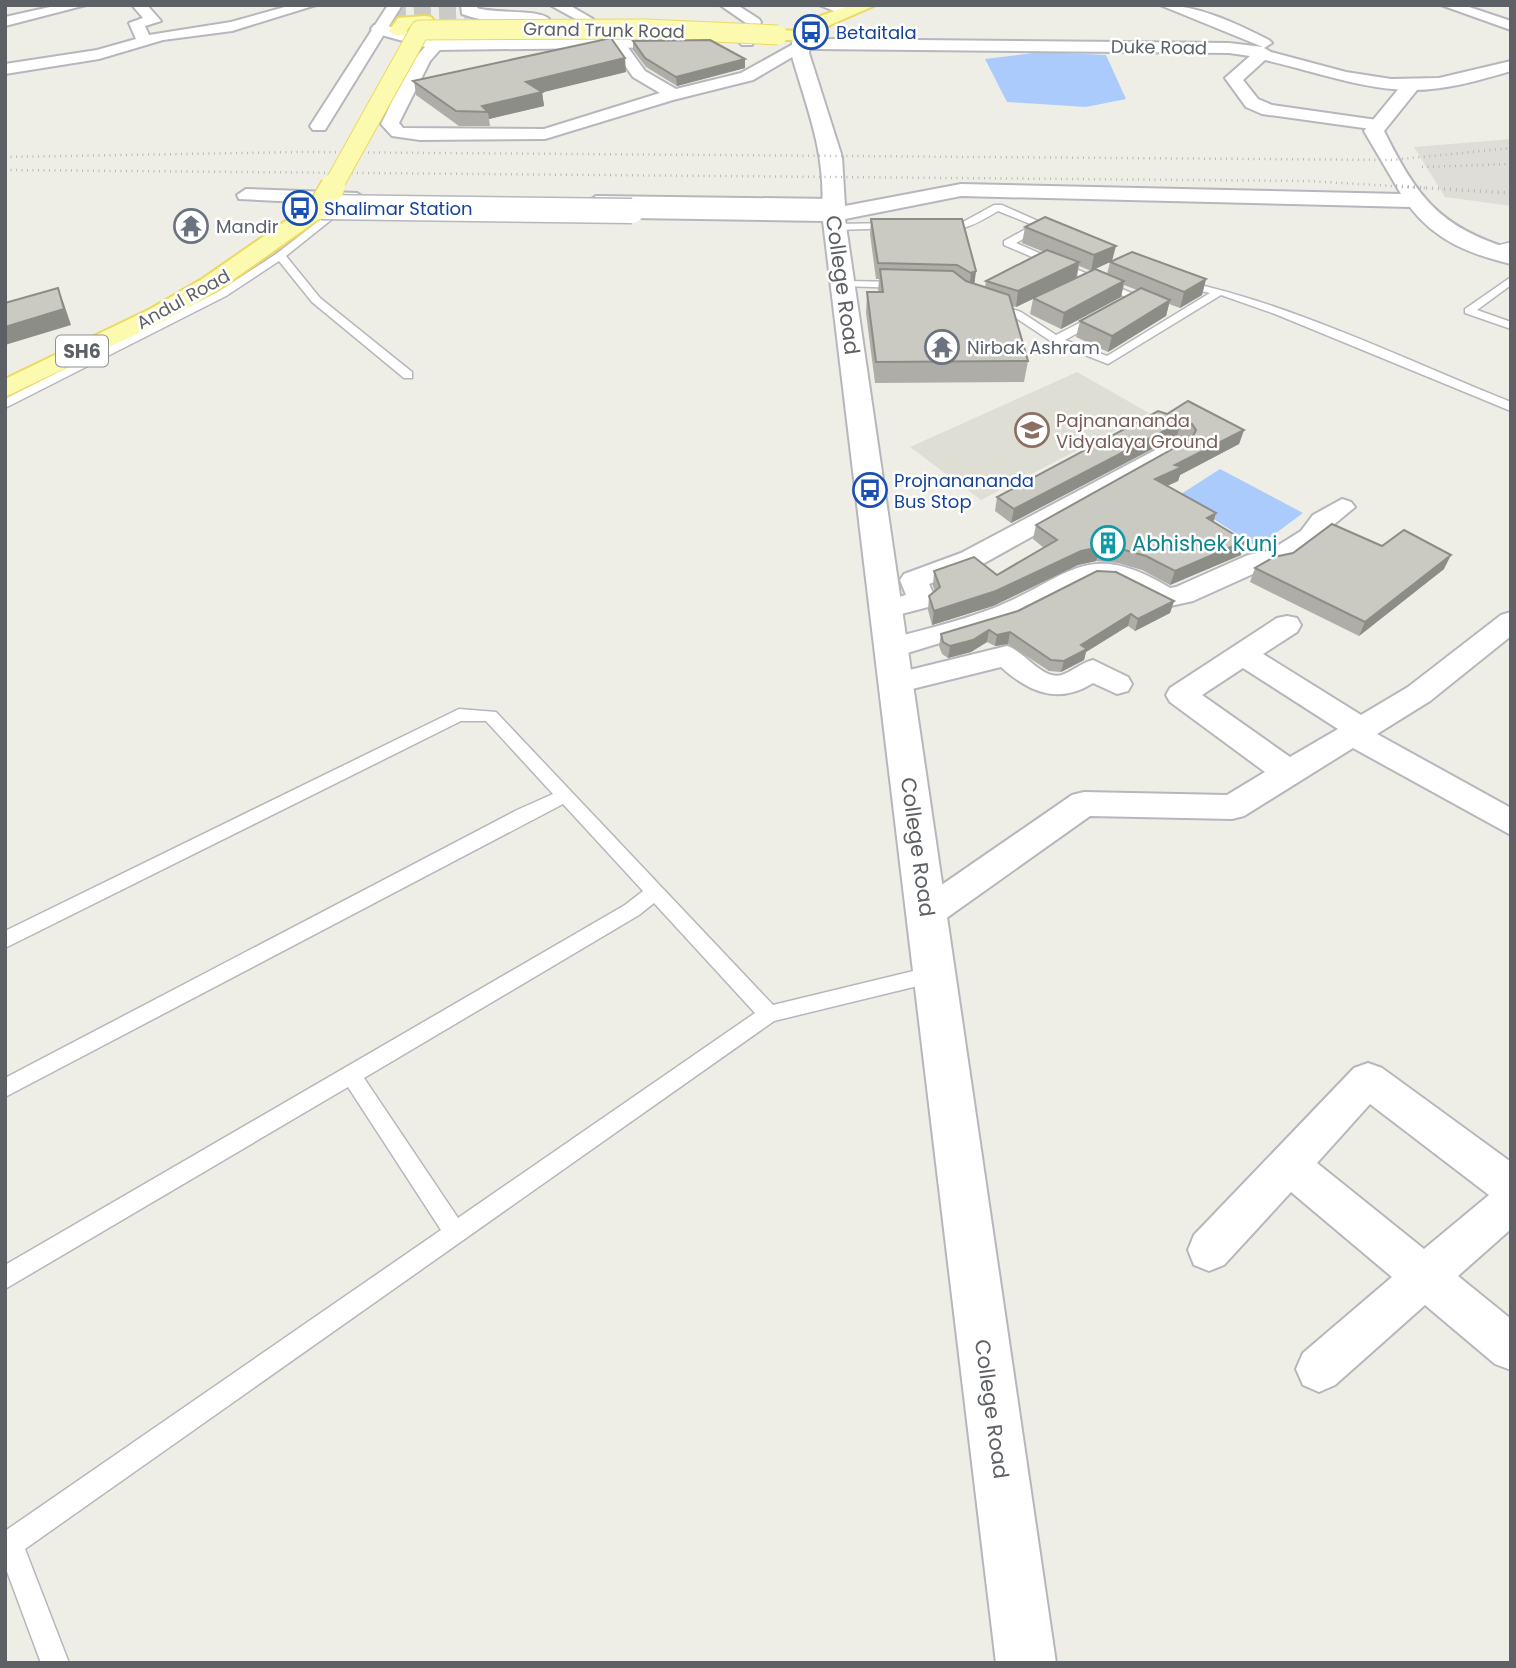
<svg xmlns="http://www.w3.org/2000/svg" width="1516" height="1668" viewBox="0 0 1516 1668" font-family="Poppins,sans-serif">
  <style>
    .industrial { fill: #deddd8 }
    .education { fill: #dfded4 }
    .water { fill: #aacbfb }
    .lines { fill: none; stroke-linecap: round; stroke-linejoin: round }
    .minor-tunnel { stroke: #cacac6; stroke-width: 17; stroke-dasharray: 17 8; stroke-linecap: butt }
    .service-casing { stroke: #b6b7bc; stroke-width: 3 }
    .minor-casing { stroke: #b6b7bc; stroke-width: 4 }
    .tertiary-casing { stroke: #b6b7bc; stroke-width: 4 }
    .primary-casing { stroke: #ebd963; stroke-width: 4 }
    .service { fill: #fff; fill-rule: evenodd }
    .minor { fill: #fff; fill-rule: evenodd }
    .tertiary { fill: #fff; fill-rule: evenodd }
    .primary { fill: #fbfaaf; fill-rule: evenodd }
    .rail-far1 { stroke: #b6b7b7; stroke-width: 2.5; stroke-dasharray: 1 4.5; stroke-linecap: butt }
    .rail { stroke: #b6b7b7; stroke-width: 3.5; stroke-dasharray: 1 5; stroke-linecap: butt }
    .tertiary-bridge-casing { stroke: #b6b7bc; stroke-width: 27; stroke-linecap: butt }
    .primary-bridge-far1-casing { stroke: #ebd963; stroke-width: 21; stroke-linecap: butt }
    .primary-bridge-casing { stroke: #ebd963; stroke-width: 27; stroke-linecap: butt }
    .tertiary-bridge { stroke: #fff; stroke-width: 24 }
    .primary-bridge-far1 { stroke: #fbfaaf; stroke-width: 19 }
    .primary-bridge { stroke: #fbfaaf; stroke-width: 24 }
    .wall { fill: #aeada7; fill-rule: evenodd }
    .shaded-wall { fill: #8d8d88 }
    .building { fill: #cac9c2; stroke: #8d8d88; stroke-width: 2 }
    .labels { text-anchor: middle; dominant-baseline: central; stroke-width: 5; stroke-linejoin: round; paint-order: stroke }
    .far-street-label { font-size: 18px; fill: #5d6065; stroke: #fff }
    .far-transit-label { font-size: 18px; fill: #164399; stroke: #fff; text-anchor: start }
    .far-worship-label { font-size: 18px; fill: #5b616d; stroke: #fff; text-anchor: start }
    .far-education-label { font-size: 18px; fill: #785e54; stroke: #fff; text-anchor: start }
    .shield { fill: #fff; stroke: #8e9093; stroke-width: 2 }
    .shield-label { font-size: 19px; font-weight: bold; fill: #5d6065 }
    .street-label { font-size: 21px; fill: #5d6065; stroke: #fff }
    .culture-label { font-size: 21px; fill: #0d838f; stroke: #fff; text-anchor: start }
  </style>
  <rect width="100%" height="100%" fill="#efeee6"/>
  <!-- industrial -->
  <path class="industrial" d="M1511,139V206L1445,197L1414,147Z"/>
  <!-- education -->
  <path class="education" d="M1077,372L1149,413L981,500L910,447Z"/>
  <!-- water -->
  <g class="water">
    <path d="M1041,52L1106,55L1126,99L1086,107L1007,102L985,59Z"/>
    <path d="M1220,469L1303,513L1257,547L1178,496Z"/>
  </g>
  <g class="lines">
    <!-- minor-tunnel -->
    <path class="minor-tunnel" d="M389,14L468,10"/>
    <!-- service casing -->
    <g class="service-casing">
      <g id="service">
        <path d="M342,203L347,206L346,208L286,256L320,298L412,372V378H404L312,302L279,261L226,296L5,408V399L218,292L276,254Z"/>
        <path d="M994,205H1002L1058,230L1053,233L1041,229L1016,243L1157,304L1147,306L1004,245V241L1033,225L998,211C981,221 955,238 935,225L940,222H963Z"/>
        <path d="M894,223L899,226L898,228L835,230L830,227L835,224Z"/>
        <path d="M1511,242V248L1490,252L1485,249Z"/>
        <path d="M1511,277V285L1477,310L1511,322V329L1465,313V309Z"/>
        <path d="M845,281L902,282L907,285L902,288L841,286V282Z"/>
        <path d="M1183,281C1295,305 1404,359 1511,402V411L1275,314L1221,295L1108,364L1052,342L1013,316L985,305L991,302L1021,312L1056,335L1095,315H1103V319L1065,340L1107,356L1210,293L1179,286L1178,284Z"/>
        <path d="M459,709L496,712L773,1005L934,966L941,968L944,974L941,980L934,982L774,1021L25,1549L69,1663H41L5,1566V1531L441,1230L348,1087L5,1289V1265L625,905L643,891L563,804L5,1097V1078L517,810L553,794L486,721H461L5,948V931ZM654,903L755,1013L458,1218L364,1078L639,915Z"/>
      </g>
    </g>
    <!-- minor casing -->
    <g class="minor-casing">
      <g id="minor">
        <path d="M59,5H86L5,26V17Z"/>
        <path d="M132,5H147L161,21L145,26L149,35L231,22L292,5H316L232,31L163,40L99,59L5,74V64L97,50L136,39L129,23L143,18Z"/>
        <path d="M388,5H402L325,130H313L310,126Z"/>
        <path d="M550,5H569L593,19L591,22H581Z"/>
        <path d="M720,5H737L759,19L761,22L752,45H742L739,42L746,23Z"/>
        <path d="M819,5H841L854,12L847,16Z"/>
        <path d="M1160,5C1199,5 1235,23 1269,40L1272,43L1264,48L1271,52L1346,72L1391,79L1439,78L1511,61V71C1480,80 1447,90 1414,90C1363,90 1314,71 1265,60L1243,80L1258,99L1272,105L1384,121L1387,125L1378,130L1262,114L1246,107L1225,78L1250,56L1229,53L815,49H806L753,80L673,100L545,139L420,140L392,136L381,124C392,104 414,46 436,40L444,45L430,61L399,123L403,128L544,129L660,93L633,77L608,41L616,36L621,38L645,71L676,89L741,73L797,42L815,39L1229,43L1263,47Z"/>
        <path d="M1441,5H1463L1511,21V30Z"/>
        <path d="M246,189L357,193L366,199L357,205L239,199L237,195Z"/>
        <path d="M596,196L832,199L842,205L832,211L589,206L587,202Z"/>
        <path d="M1178,438L1187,440L1190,445L1187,450L981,565L929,584L936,600L932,606L886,618L876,615L872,609L876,603L906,595L900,580L904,574L961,553Z"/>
        <path d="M1342,499L1351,502L1355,507L1331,527L1319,543L1286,565L1264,569L1193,601L1166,607L1114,581L1094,580L1015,620L891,658L881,655L876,648L881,641C919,631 957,622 994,608C1070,578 1085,537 1170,588L1176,587L1248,555L1269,551L1301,531L1313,515Z"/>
        <path d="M1511,612V636L1430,701L1377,734L1511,808V835L1353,748L1244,816L1232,819L1090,816L938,924L926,928L914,924L908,914L914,904L1072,795L1084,792L1227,795L1265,772L1170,702L1166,695L1170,688L1277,618L1287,616L1297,618L1301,625L1297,632L1263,654L1361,715L1408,687L1501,615ZM1243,668L1338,729L1290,757L1202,695Z"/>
        <path d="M1007,646C1024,651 1043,681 1062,675C1073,671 1081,663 1093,660L1128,677L1132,684L1128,691L1117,694L1093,683C1058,705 1029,692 1001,667L896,693L885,690L881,683L885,676Z"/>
        <path d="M1368,1063L1382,1068L1511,1162V1229L1458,1276L1511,1319V1370L1495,1364L1425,1305L1335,1385L1319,1392L1303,1385L1296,1369L1303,1353L1392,1277L1291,1192L1224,1265L1209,1271L1194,1265L1188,1250L1194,1235L1354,1068ZM1370,1104L1489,1195L1424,1249L1317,1163Z"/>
      </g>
    </g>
    <!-- tertiary casing -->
    <g class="tertiary-casing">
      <g id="tertiary">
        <path d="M461,5H478L477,8C495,14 539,9 549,19C535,33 479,20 462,14Z"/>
        <path d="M380,24L437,40L684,37L693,42L684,47L436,50L374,33L371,29L374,25Z"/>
        <path d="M802,31L811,36L809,53L842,157L845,206L961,184L1401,194L1364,131L1405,81L1412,79L1421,85L1384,131C1417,197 1439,227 1511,249V264C1470,254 1436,241 1410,207L961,196L845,219L1056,1663H996L823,221L632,218L621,211L632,204L822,208C826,153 806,106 791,53L793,36Z"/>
        <path d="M299,200H321L332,207L321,214L291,212L288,207Z"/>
      </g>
    </g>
    <!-- primary casing -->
    <g class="primary-casing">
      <g id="primary">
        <path d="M851,5H876L830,25L808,40H778L769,35L778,30L798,31L818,17Z"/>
        <path d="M425,16L431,17L434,21L431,25L409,27L404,35L398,36L389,31L398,18Z"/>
        <path d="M321,200L332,207L329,212L220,289L168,319L5,397V379L150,309L202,279L313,202Z"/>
      </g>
    </g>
    <!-- service -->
    <use href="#service" class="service"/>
    <!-- minor -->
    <use href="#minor" class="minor"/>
    <!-- tertiary -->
    <use href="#tertiary" class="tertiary"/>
    <!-- primary -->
    <use href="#primary" class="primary"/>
    <!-- rail-far1 -->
    <g class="rail-far1">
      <path d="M5,157L302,152L1391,160L1511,148"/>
      <path d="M1422,167L1511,164"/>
      <path d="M5,170L1309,181L1425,188"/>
    </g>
    <!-- rail -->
    <path class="rail" d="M1396,186L1511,193"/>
    <!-- tertiary-bridge casing -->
    <g class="tertiary-bridge-casing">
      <path id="tertiary-bridge" d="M321,207L632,211"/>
    </g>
    <!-- primary-bridge-far1 casing -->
    <g class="primary-bridge-far1-casing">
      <path id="primary-bridge-far1" d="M332,188L420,30L646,29L778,35"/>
    </g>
    <!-- primary-bridge casing -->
    <g class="primary-bridge-casing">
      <path id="primary-bridge" d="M321,207L333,186"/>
    </g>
    <!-- tertiary-bridge -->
    <use href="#tertiary-bridge" class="tertiary-bridge"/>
    <!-- primary-bridge-far1 -->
    <use href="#primary-bridge-far1" class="primary-bridge-far1"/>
    <!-- primary-bridge -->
    <use href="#primary-bridge" class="primary-bridge"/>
  </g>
  <!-- wall -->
  <g class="wall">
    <path d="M633,41L745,68L677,86L646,67L633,50Z"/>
    <path d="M626,72L542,92L544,106L489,119L490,126H459L416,95L414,81Z"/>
    <path d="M871,219L976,271L974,283L985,287L986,281L1044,252L1022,243L1025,227L1113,261L1206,279L1202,295L1180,308L1169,304L1166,316L1108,352L1076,337L1080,321L1137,290L1124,285L1121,297L1061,329L1030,314L1033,299L1016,307L1012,306L1028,361L1024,382L875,383L866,313L867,292H878L879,279H876L870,234ZM1110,262L1107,274L1095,269ZM1079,266L1091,271L1077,278Z"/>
    <path d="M1167,414L1244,430L1239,444L1180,475L1178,481L1167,486L1214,522L1241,555L1170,585L1142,570L1118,563L1096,561L1078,565L993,606L932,625L928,610L929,596L935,592L933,586L934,571L997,575L1044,548L1033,539L1036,525L1189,440L1188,437L1177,436L1011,523L995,511L997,497Z"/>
    <path d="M1382,546L1444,569L1359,636L1250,582L1255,568Z"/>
    <path d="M1174,601L1170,613L1135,631L1128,626L1086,652L1084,660L1061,672L1049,671L1008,644L995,646L987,642L971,652L948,658L942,654L939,646L941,634Z"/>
  </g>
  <!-- shaded-wall -->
  <g class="shaded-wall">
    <path d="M625,58L626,72L536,94L542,92L544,106L489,119L488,112L482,106L526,82Z"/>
    <path d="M745,59V68L677,86L676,77Z"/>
    <path d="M1116,246L1112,261L1091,271L1094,255Z"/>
    <path d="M1079,262L1076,278L1016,307L1018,291Z"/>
    <path d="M976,271L974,287L969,289L971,273Z"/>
    <path d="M1206,279L1202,295L1180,308L1184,292Z"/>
    <path d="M1124,281L1121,297L1061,329L1064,313Z"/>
    <path d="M58,288L64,304L71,325L5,345V327Z"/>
    <path d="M1170,300L1166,316L1108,352L1112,336Z"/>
    <path d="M1181,422L1177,436L1011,523L1014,509Z"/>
    <path d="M1244,430L1239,444L1180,475L1178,481L1151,493L1155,479L1175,465Z"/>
    <path d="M1216,513L1212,527L1207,518Z"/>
    <path d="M1245,541L1241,555L1170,585L1175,571Z"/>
    <path d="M1100,547L1096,561L1078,565L993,606L932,625L934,611L1081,551Z"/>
    <path d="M1451,555L1444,569L1359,636L1365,622Z"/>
    <path d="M1174,601L1170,613L1135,631L1138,619Z"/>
    <path d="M1131,614L1128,626L1086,652L1084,660L1061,672L1064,661L1081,645Z"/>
    <path d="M989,630L987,642L971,652L948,658L950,646Z"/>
    <path d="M1010,632L1008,644L995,646L997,635Z"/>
  </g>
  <!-- building -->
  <g class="building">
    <path d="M611,38L625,58L526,82L542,92L482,106L488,112L456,111L413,81Z"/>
    <path d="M710,40L745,59L676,77L645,58L633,41Z"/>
    <path d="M1045,217L1116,246L1094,255L1025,227Z"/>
    <path d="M871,219H962L976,271L971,273L957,265L878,263Z"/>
    <path d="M1047,250L1079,262L1018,291L986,281Z"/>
    <path d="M1132,252L1206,279L1184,292L1110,262Z"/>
    <path d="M880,269L953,271L966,281L1009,295L1028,361L876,362L867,292H883Z"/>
    <path d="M1095,269L1124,281L1064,313L1033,298Z"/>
    <path d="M58,288L64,309L5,327V303Z"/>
    <path d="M1141,288L1170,300L1112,336L1080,321Z"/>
    <path d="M1188,401L1244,430L1175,465L1182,467L1155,479L1216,513L1207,518L1245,541L1175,571L1146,556L1121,549L1100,547L1081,551L996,591L934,611L929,596L940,587L934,571L974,557L997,575L1057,540L1036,525L1192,438L1196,430L1192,424L1181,422L1014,509L997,497L1158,411L1167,414Z"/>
    <path d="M1332,524L1382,546L1404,530L1451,555L1365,622L1255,568L1274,557L1293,553Z"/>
    <path d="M1097,571L1116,572L1174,601L1138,619L1131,614L1081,645L1087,649L1064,661L1051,660L1010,632L997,635L989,630L973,640L950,646L943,642L941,634L1018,611Z"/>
  </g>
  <!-- icons -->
  <defs>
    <g id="bus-ring" transform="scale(1.75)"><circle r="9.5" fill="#fff" stroke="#1a4fb4" stroke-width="1.5"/><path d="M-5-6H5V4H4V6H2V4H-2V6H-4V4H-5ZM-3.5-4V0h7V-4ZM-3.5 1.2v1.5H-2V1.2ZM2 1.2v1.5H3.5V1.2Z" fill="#1a4fb4"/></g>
    <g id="temple-ring" transform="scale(1.75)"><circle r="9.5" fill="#fff" stroke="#6b7280" stroke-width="1.5"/><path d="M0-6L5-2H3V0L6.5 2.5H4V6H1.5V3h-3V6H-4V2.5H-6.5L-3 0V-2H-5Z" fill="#6b7280"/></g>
    <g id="school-ring" transform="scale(1.75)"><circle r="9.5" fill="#fff" stroke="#8d6e63" stroke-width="1.5"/><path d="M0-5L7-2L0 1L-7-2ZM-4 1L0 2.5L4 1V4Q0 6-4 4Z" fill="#8d6e63"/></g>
    <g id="building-ring" transform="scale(1.75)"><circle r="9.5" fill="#fff" stroke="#0f9aa8" stroke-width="1.5"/><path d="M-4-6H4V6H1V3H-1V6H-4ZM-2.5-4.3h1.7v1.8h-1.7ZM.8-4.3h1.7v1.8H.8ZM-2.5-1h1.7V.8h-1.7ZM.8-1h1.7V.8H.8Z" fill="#0f9aa8"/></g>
  </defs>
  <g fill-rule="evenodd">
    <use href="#bus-ring" x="811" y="32"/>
    <use href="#bus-ring" x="300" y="208"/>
    <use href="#temple-ring" x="191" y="226"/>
    <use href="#temple-ring" x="942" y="347"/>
    <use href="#school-ring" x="1032" y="430"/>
    <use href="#bus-ring" x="870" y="490"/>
    <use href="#building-ring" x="1108" y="543"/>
  </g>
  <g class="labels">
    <!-- far-street labels -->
    <g class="far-street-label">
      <text transform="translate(604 30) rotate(1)">Grand Trunk Road</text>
      <text transform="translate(1159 47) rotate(1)">Duke Road</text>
      <text transform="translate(183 299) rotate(-29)">Andul Road</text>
    </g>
    <!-- far-transit labels -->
    <g class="far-transit-label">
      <text x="836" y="32">Betaitala</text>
      <text x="324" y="208">Shalimar Station</text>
      <text x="894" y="480">Projnanananda<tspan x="894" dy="21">Bus Stop</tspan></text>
    </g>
    <!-- far-worship labels -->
    <g class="far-worship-label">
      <text x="216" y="226">Mandir</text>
      <text x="967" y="347">Nirbak Ashram</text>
    </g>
    <!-- far-education labels -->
    <g class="far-education-label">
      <text x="1056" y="420">Pajnanananda<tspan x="1056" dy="21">Vidyalaya Ground</tspan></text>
    </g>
    <!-- shield labels -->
    <rect class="shield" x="56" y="335.5" width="52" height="31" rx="5"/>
    <g class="shield-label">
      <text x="82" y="351">SH6</text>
    </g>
    <!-- street labels -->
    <g class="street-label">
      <text transform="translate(843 285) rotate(82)">College Road</text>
      <text transform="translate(918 847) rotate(82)">College Road</text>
      <text transform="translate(992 1409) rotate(82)">College Road</text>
    </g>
    <!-- culture labels -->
    <g class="culture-label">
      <text x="1132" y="543">Abhishek Kunj</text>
    </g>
  </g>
  <!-- border -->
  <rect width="1516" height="1668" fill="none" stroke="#5d6065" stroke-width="14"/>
</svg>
